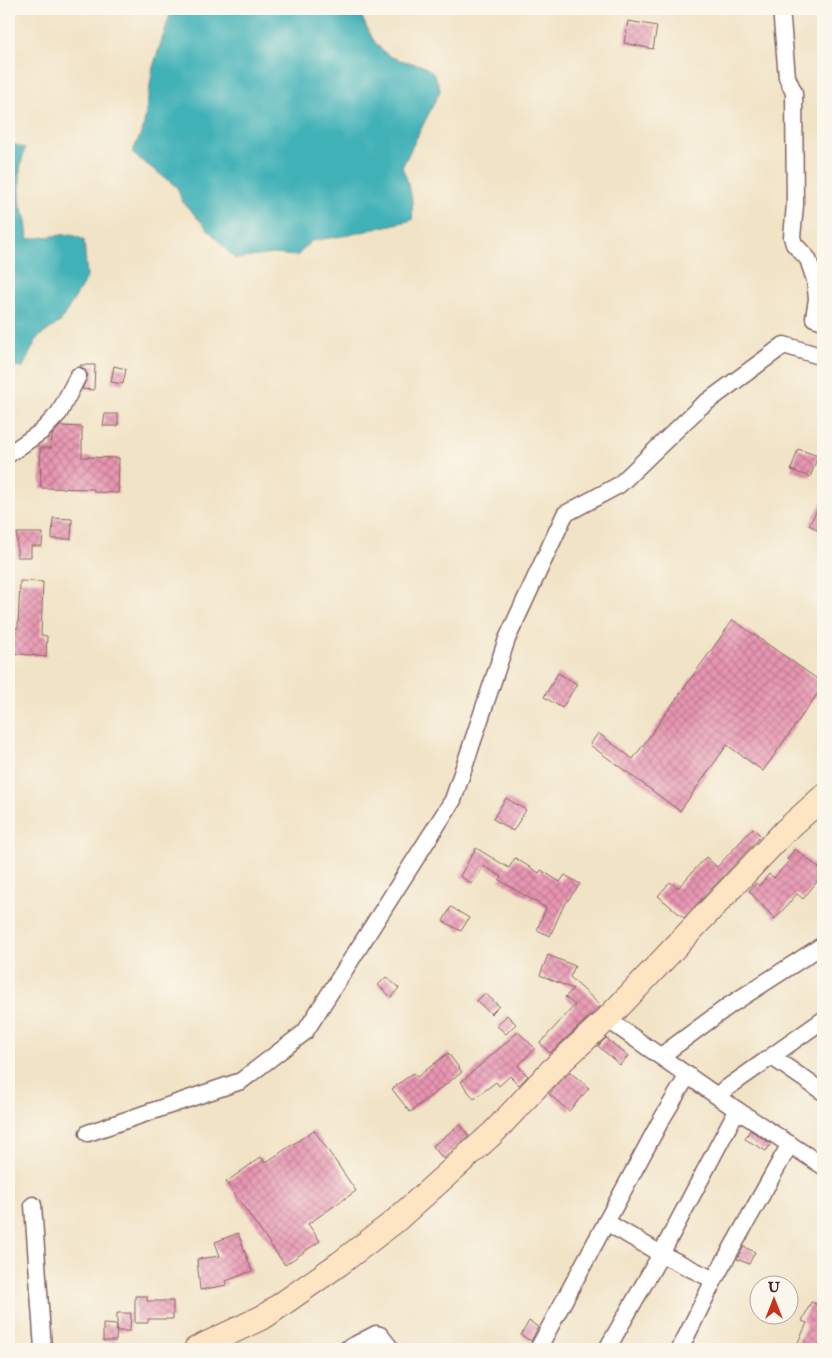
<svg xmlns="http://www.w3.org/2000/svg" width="832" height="1358" viewBox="0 0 832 1358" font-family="'IM FELL English',serif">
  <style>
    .water { fill: #41b1b7; stroke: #466871 }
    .building { fill: url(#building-cross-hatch) }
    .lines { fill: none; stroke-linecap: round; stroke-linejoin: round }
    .street-casing { stroke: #846461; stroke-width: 19 }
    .secondary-casing { stroke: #846461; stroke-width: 26 }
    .street { stroke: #fff; stroke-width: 16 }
    .secondary { stroke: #fde5c4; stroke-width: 24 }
  </style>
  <defs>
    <pattern id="building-cross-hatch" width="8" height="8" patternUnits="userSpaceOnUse" patternTransform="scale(1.25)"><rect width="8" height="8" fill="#e896b2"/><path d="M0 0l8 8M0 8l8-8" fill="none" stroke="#be7a91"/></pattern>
  </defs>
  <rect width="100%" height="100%" fill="#fbf7ec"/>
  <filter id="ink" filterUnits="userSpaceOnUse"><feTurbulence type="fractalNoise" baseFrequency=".02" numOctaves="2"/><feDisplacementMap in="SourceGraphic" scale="10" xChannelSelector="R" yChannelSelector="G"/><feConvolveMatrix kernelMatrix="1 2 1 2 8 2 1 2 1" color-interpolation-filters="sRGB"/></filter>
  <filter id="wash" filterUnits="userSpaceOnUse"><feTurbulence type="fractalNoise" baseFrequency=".0096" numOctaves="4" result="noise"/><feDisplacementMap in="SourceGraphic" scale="20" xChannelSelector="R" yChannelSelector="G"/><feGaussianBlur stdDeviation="1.12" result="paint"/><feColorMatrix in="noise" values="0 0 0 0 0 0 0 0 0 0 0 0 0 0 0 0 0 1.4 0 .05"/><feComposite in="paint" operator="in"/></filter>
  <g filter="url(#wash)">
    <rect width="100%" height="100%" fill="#f1e3c6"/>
    <!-- water -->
    <g class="water">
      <path d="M172,9H358C365,23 371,41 384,52C405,69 434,55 440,91L402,167C410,186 414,200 412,220L349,235L311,241L297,256L273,254L235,259L182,201L177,187L132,153L143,129L153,67Z"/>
      <path d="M9,143L25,148L20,168V203L26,220L28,239L71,234L84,240L87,278L60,322L37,338L23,367L9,365Z"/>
    </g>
    <g id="blocks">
      <!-- building -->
      <g class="building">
        <path d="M628,21L657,26L653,49L624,43Z"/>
        <path d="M80,365H95L94,390L82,389L88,375Z"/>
        <path d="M114,366L126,369L123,384L111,382Z"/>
        <path d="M105,414H118V426H103Z"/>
        <path d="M60,426L82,427V457L119,458L118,493L94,492V489L41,488L40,448H51L52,435Z"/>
        <path d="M798,449L818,456L810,477L791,470Z"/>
        <path d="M823,500V533L809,525Z"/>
        <path d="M53,518L72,519L71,539H52Z"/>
        <path d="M17,533H43L42,546H31V557H17Z"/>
        <path d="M20,581L43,582L41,635L47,636L46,657L12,653L13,628H18Z"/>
        <path d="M733,620L823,683V686L763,771L727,745L680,811L590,745L598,733L633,759Z"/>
        <path d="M558,673L577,684L562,708L544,697Z"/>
        <path d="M506,798L526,810L513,831L493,819Z"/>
        <path d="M753,828L761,836L684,918L658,896L670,882L678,888L706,857L717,867Z"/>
        <path d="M476,848L509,868L515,858L539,873L541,870L560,882L565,875L580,884L563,907L550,936L537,930L546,908L499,880L502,877L484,866L472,884L460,876Z"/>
        <path d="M795,849L823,871V874L803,899L797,894L775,919L749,891L756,883L759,886L769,874L774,878L789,861L787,859Z"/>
        <path d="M451,907L469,918L461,931L443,921Z"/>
        <path d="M548,955L575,966L570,977L601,1006L550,1053L540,1043L575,1005L565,997L573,989L540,975Z"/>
        <path d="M386,977L399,988L391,997L378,985Z"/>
        <path d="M485,993L499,1006L491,1014L477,1001Z"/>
        <path d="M507,1015L516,1024L506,1034L497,1026Z"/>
        <path d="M518,1032L535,1048L518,1066L528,1076L519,1085L510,1076L499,1086L496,1082L474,1099L461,1082Z"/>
        <path d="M606,1038L628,1056L620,1065L598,1046Z"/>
        <path d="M448,1053L462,1072L410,1112L392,1089L413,1073L417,1077Z"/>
        <path d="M570,1072L589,1088L569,1111L549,1094Z"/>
        <path d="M460,1124L469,1136L443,1159L433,1146Z"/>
        <path d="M314,1130L356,1191L308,1224L320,1241L285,1265L226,1182L261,1157L265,1163Z"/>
        <path d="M750,1130L771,1144L766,1151L745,1139Z"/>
        <path d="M238,1233L252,1271L226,1281L227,1285L200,1290L197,1259L220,1256L215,1242Z"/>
        <path d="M744,1247L755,1252L749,1264L737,1259Z"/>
        <path d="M135,1296H147V1301H173V1319H148V1323H135Z"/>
        <path d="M811,1302L823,1307V1335L817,1349H795L807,1323L802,1321Z"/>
        <path d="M117,1313H131L130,1331H117Z"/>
        <path d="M529,1321L538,1327L531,1341L521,1335Z"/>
        <path d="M103,1324L117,1325L116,1341H103Z"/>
      </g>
    </g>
  </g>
  <g filter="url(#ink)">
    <use href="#blocks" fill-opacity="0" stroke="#846461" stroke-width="1"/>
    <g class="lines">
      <!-- street casing -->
      <g class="street-casing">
        <g id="street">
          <path d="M781,9L787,77L794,93L795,205L792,237L794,244L808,259L815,280L817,299L814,318L823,321"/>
          <path d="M9,454L42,431L59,413L78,376"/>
          <path d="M607,1019L737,1110L823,1166"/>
          <path d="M661,1056L730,1005L823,945"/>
          <path d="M772,1057L823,1092"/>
          <path d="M717,1095L823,1020"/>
          <path d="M88,1133L241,1081L305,1032L453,800L507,639L565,514L619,485L700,407L784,345L823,357"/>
          <path d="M33,1205L43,1349"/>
          <path d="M606,1222L661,1254L714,1280"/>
          <path d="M347,1349L376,1334L380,1335L391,1349"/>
          <path d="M538,1349L660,1122L688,1075"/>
          <path d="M607,1349L661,1254L737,1110"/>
          <path d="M680,1349L714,1280L790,1144"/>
        </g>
      </g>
      <!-- secondary casing -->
      <g class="secondary-casing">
        <path id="secondary" d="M196,1349L265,1316L339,1264L394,1222L493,1133L552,1070L607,1019L785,831L823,797"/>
      </g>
      <!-- street -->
      <use href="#street" class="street"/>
      <!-- secondary -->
      <use href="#secondary" class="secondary"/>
    </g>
  </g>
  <!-- margin -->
  <rect width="832" height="1358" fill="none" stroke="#fbf7ec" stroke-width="30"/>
  <!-- north arrow -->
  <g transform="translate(774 1300)"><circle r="24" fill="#fbf7ec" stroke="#b4a19f"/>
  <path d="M0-4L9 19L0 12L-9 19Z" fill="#c8321e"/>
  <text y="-8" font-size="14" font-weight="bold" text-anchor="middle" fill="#4a1f2b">U</text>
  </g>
</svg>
